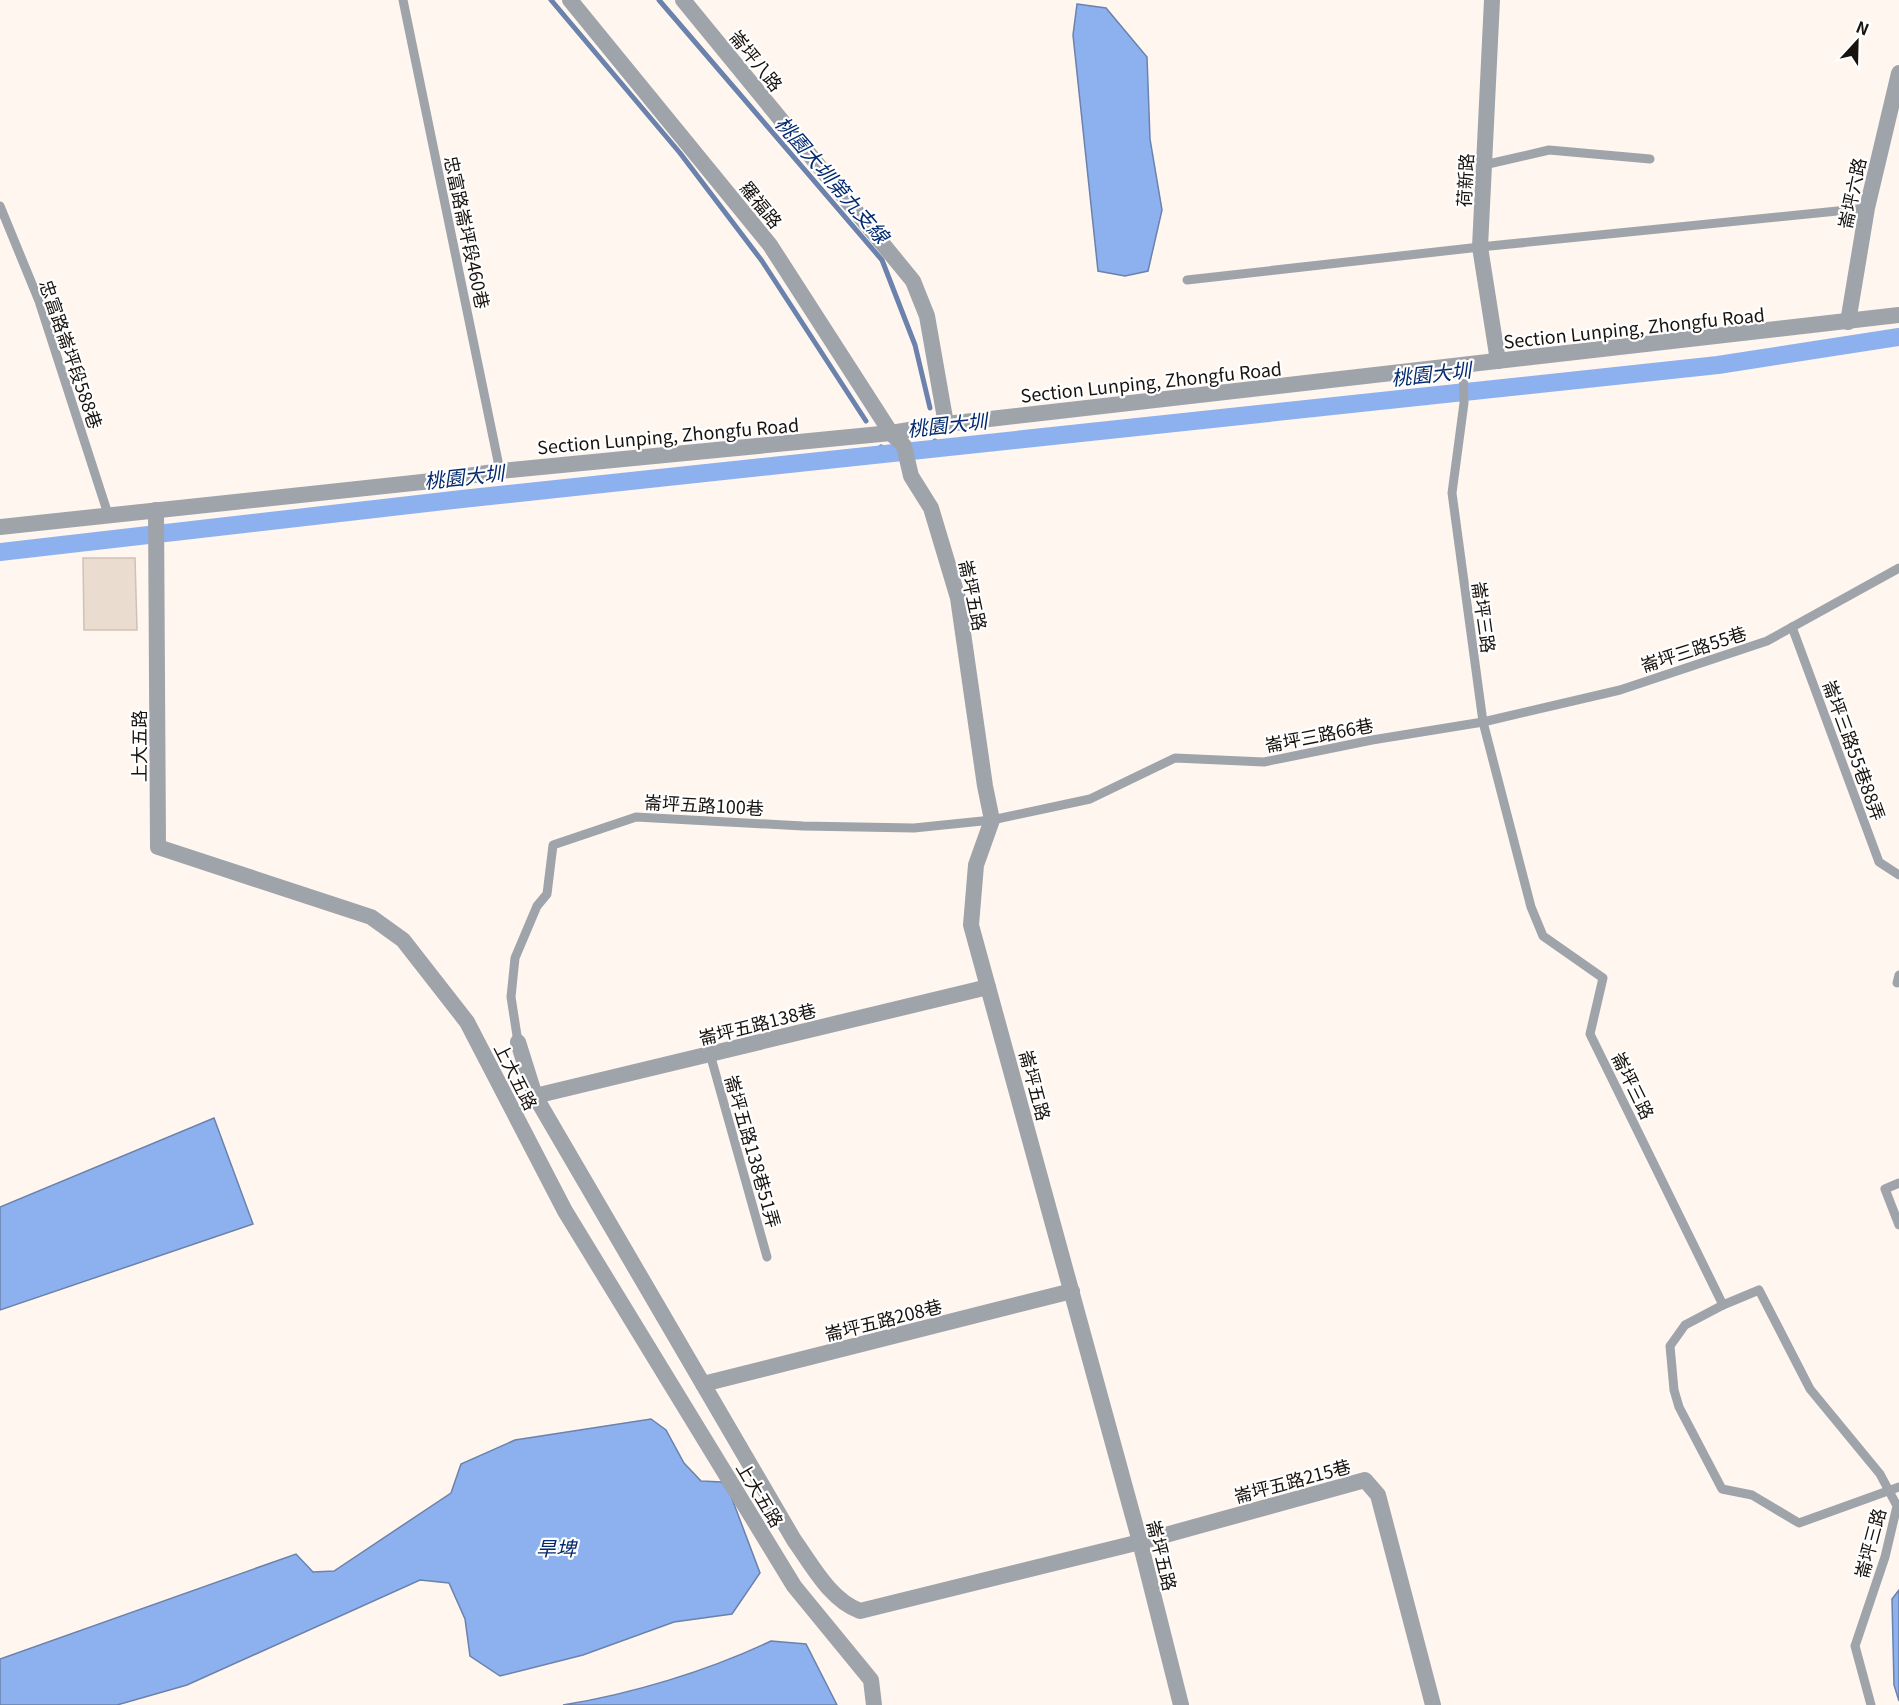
<svg xmlns="http://www.w3.org/2000/svg" width="1899" height="1705" viewBox="0 0 1899 1705" font-family="Georgia,'Noto Sans TC',serif">
  <style>
    .water { fill: #8db1ef; stroke: #6a82ac; stroke-width: 1.5 }
    .lines { fill: none; stroke-linecap: round; stroke-linejoin: round }
    .stream { stroke: #6a82ac; stroke-width: 5 }
    .canal { stroke: #8db1ef; stroke-width: 18 }
    .building { fill: #ebdcd0; stroke: #cfc1b5; stroke-width: 1.5 }
    .service { stroke: #9fa4aa; stroke-width: 9 }
    .minor { stroke: #9fa4aa; stroke-width: 16 }
    .tertiary { stroke: #9fa4aa; stroke-width: 16 }
    .labels { text-anchor: middle; dominant-baseline: central; stroke-width: 4.5; stroke-linejoin: round; paint-order: stroke }
    .street-label { font-size: 18px; fill: #18130f; stroke: #fff }
    .water-label { font-size: 20px; font-style: italic; fill: #03296f; stroke: #fff }
  </style>
  <rect width="100%" height="100%" fill="#fff6ef"/>
  <!-- water -->
  <g class="water">
    <path d="M1077,4L1106,8L1147,57L1150,139L1162,210L1148,271L1125,276L1098,271L1073,35Z"/>
    <path d="M214,1118L253,1224L0,1310V1207Z"/>
    <path d="M651,1419L666,1430L684,1463L701,1481L722,1482L731,1496L760,1573L732,1614L674,1622L583,1655L500,1676L470,1656L465,1619L449,1583L420,1580L187,1685L117,1705H0V1659L296,1554L313,1572L334,1571L451,1493L461,1464L515,1440Z"/>
    <path d="M1899,1590V1701L1894,1685L1892,1599Z"/>
    <path d="M771,1641L806,1644L837,1705H563C631,1694 708,1671 771,1641Z"/>
  </g>
  <g class="lines">
    <!-- stream -->
    <g class="stream">
      <path d="M551,0L680,153L762,261L866,421"/>
      <path d="M659,0L882,260L915,345L930,408"/>
      <path d="M935,441L936,449"/>
      <path d="M881,447L887,455"/>
    </g>
    <!-- canal -->
    <path class="canal" d="M0,552L462,499L1718,365L1899,337"/>
  </g>
  <!-- building -->
  <path class="building" d="M83,558H135L137,630H84Z"/>
  <g class="lines">
    <!-- service -->
    <g class="service">
      <path d="M403,0L500,471"/>
      <path d="M1484,165L1549,150L1650,159"/>
      <path d="M0,206L39,301L108,514"/>
      <path d="M1187,280L1480,247L1867,208"/>
      <path d="M1463,365L1464,403L1452,493L1483,722L1531,907L1543,936L1603,978L1590,1034L1723,1305L1759,1290L1810,1389L1880,1474L1897,1506L1885,1557L1855,1646L1871,1705"/>
      <path d="M1792,627L1879,862L1899,875"/>
      <path d="M1897,983L1899,975"/>
      <path d="M518,1042L511,997L515,958L537,906L547,894L553,845L636,817L803,826L914,828L992,820L1090,799L1175,758L1264,762L1372,740L1483,722L1620,690L1767,641L1899,568"/>
      <path d="M710,1054L767,1257"/>
      <path d="M1899,1183L1885,1189L1899,1225"/>
      <path d="M1723,1305L1685,1325L1670,1346L1674,1390L1679,1407L1722,1489L1752,1495L1799,1523L1899,1487"/>
    </g>
    <!-- minor -->
    <g class="minor">
      <path d="M570,0L770,245L891,433L904,446L911,476L931,508L958,598L985,786L992,820L976,865L971,925L1140,1542L1181,1705"/>
      <path d="M683,0L913,281L927,316L946,424"/>
      <path d="M1492,0L1480,247L1498,361"/>
      <path d="M1848,322L1867,208L1899,73"/>
      <path d="M156,510L158,847L371,917L403,940L467,1022L565,1211L794,1586L871,1680L874,1705"/>
      <path d="M518,1042L535,1096L794,1540C812,1565 830,1600 860,1611L1140,1542L1365,1480L1378,1495L1433,1705"/>
      <path d="M535,1096L988,987"/>
      <path d="M703,1384L1072,1291"/>
    </g>
    <!-- tertiary -->
    <path class="tertiary" d="M0,527L441,480L500,471L891,433L946,424L1899,315"/>
  </g>
  <g class="labels">
    <!-- street labels -->
    <g class="street-label">
      <text transform="translate(757 60) rotate(51)">崙坪八路</text>
      <text transform="translate(1464 180) rotate(-87)">荷新路</text>
      <text transform="translate(1851 193) rotate(-78)">崙坪六路</text>
      <text transform="translate(762 204) rotate(51)">羅福路</text>
      <text transform="translate(468 232) rotate(78)">忠富路崙坪段460巷</text>
      <text transform="translate(1634 327) rotate(-6)">Section Lunping, Zhongfu Road</text>
      <text transform="translate(72 354) rotate(71)">忠富路崙坪段588巷</text>
      <text transform="translate(1151 381) rotate(-6)">Section Lunping, Zhongfu Road</text>
      <text transform="translate(668 435) rotate(-5)">Section Lunping, Zhongfu Road</text>
      <text transform="translate(974 595) rotate(78)">崙坪五路</text>
      <text transform="translate(1485 617) rotate(82)">崙坪三路</text>
      <text transform="translate(1693 648) rotate(-18)">崙坪三路55巷</text>
      <text transform="translate(1319 734) rotate(-11)">崙坪三路66巷</text>
      <text transform="translate(138 746) rotate(-90)">上大五路</text>
      <text transform="translate(1855 750) rotate(70)">崙坪三路55巷88弄</text>
      <text transform="translate(704 804) rotate(3)">崙坪五路100巷</text>
      <text transform="translate(757 1023) rotate(-14)">崙坪五路138巷</text>
      <text transform="translate(517 1076) rotate(63)">上大五路</text>
      <text transform="translate(1036 1085) rotate(75)">崙坪五路</text>
      <text transform="translate(1634 1085) rotate(64)">崙坪三路</text>
      <text transform="translate(754 1151) rotate(74)">崙坪五路138巷51弄</text>
      <text transform="translate(883 1319) rotate(-14)">崙坪五路208巷</text>
      <text transform="translate(1292 1480) rotate(-15)">崙坪五路215巷</text>
      <text transform="translate(761 1494) rotate(59)">上大五路</text>
      <text transform="translate(1869 1543) rotate(-75)">崙坪三路</text>
      <text transform="translate(1163 1555) rotate(76)">崙坪五路</text>
    </g>
    <!-- water labels -->
    <g class="water-label">
      <text transform="translate(833 179) rotate(49)">桃園大圳第九支線</text>
      <text transform="translate(1431 373) rotate(-6)">桃園大圳</text>
      <text transform="translate(947 424) rotate(-6)">桃園大圳</text>
      <text transform="translate(464 476) rotate(-6)">桃園大圳</text>
      <text x="556" y="1547">旱埤</text>
    </g>
  </g>
  <!-- north arrow -->
  <g transform="translate(1857 42) rotate(22)" stroke="#ffffff" stroke-width="4.5" paint-order="stroke">
  <path d="M0-4.5L10 22L0 15L-10 22Z" fill="#18130f"/>
  <text y="-9" font-size="16" font-weight="bold" text-anchor="middle" fill="#18130f">N</text>
  </g>
</svg>
